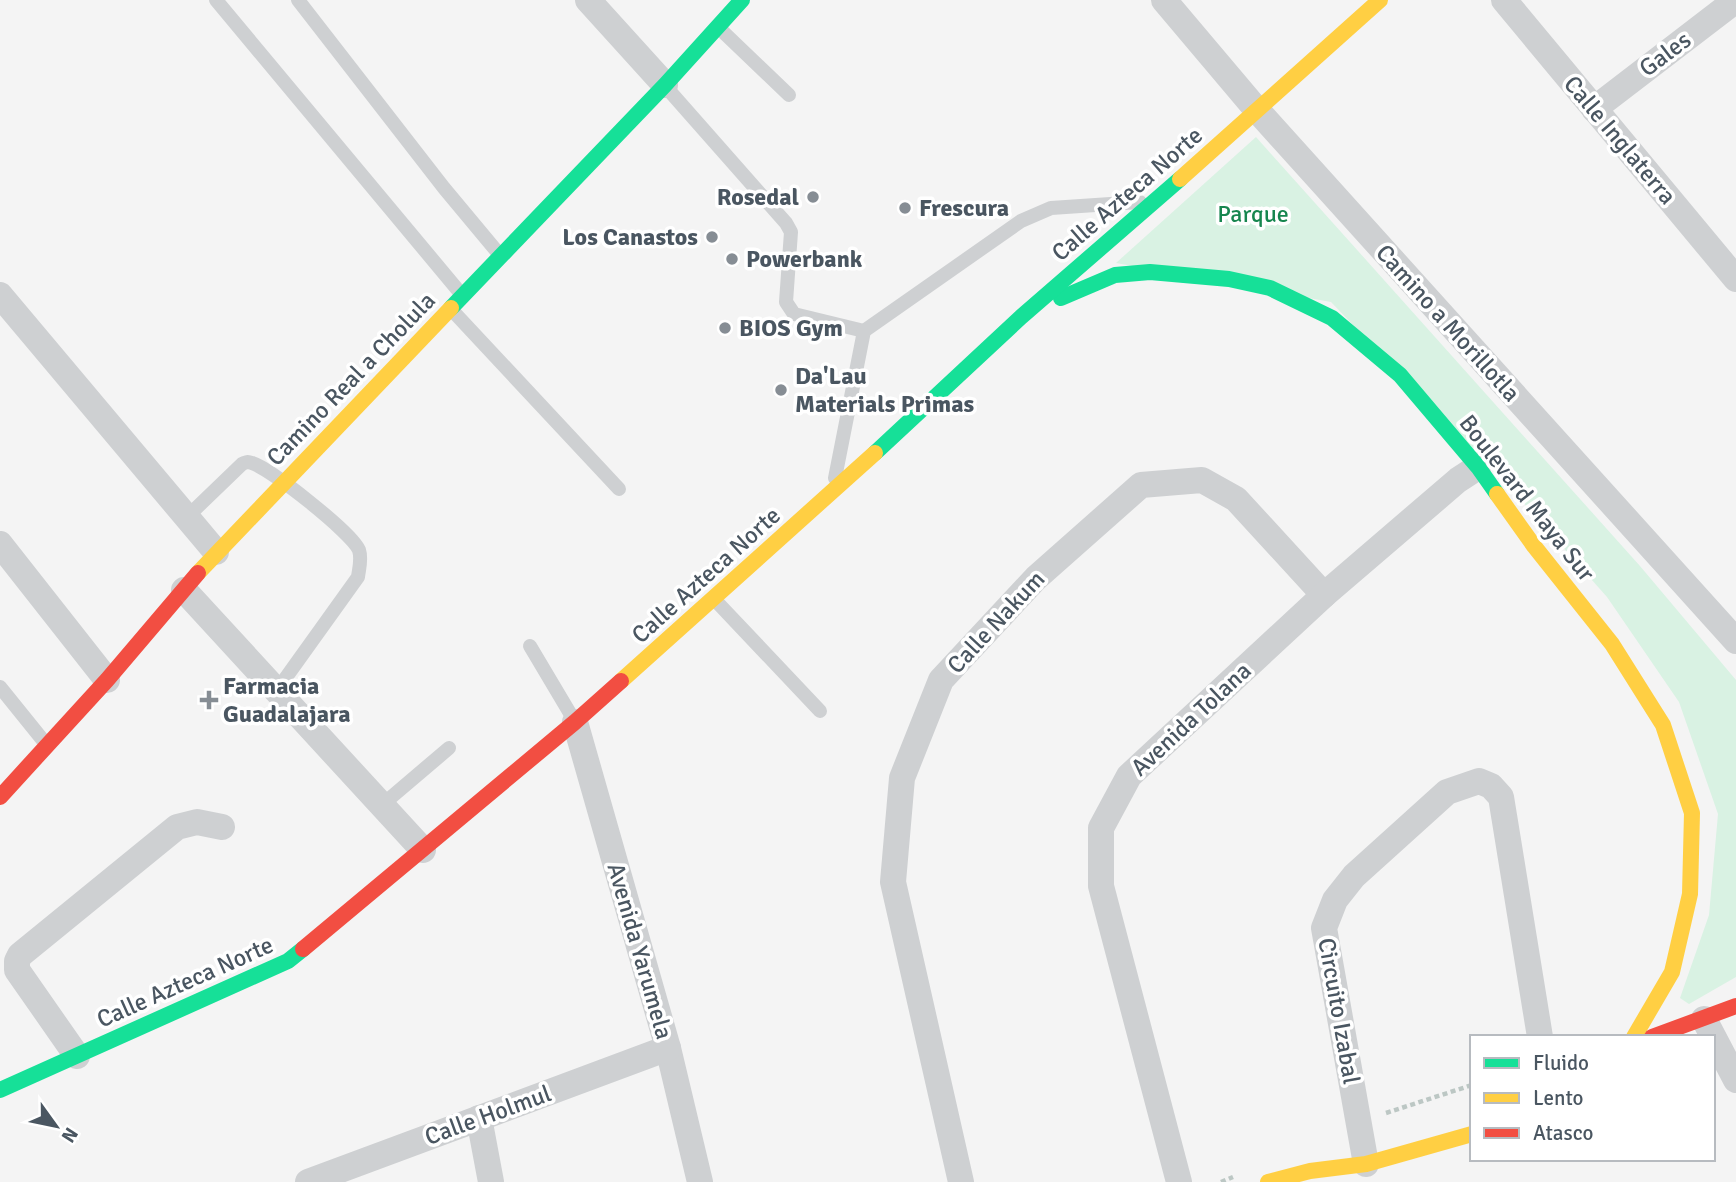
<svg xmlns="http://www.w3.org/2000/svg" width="1736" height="1182" viewBox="0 0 1736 1182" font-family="Signika,sans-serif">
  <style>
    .green { fill: #d9f2e3 }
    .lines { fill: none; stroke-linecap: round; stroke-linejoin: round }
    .path { stroke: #bcc7c4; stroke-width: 4.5; stroke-dasharray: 5 3.5; stroke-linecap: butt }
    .lane { stroke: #ced0d2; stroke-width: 14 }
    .street { stroke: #ced0d2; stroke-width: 26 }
    .fast { stroke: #16e098; stroke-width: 16 }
    .slow { stroke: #ffcf43; stroke-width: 16 }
    .jam { stroke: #f24e42; stroke-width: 16 }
    .poi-dot { fill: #868d94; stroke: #fff; stroke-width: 2.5 }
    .labels { text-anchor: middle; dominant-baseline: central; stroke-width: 7; stroke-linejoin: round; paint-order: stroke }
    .street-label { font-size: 24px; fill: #4a5661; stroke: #fff }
    .poi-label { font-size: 24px; font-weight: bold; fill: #4a5661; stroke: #fff; text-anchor: start }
    .park-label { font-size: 24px; fill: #17864f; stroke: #fff }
  </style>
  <rect width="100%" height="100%" fill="#f4f4f4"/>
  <!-- green -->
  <path class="green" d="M1256,137L1640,566L1736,680V977L1689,1004L1680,998L1709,915L1718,814L1679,702L1607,597L1520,499L1331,302L1116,263Z"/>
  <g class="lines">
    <!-- path -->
    <g class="path">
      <path d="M1386,1113L1472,1085"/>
      <path d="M1221,1182L1233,1177"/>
    </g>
    <!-- lane -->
    <g class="lane">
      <path d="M216,0L462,295"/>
      <path d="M298,0L444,188L499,254"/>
      <path d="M719,28L789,95"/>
      <path d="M666,87L786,223L791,232L786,302L794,314L864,331"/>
      <path d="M450,308L619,489"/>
      <path d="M835,478L864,331L1021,221L1051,208L1140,202"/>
      <path d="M187,517L242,464C247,462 247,461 252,463C271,469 352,533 359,550C362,559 359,569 358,577L277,690"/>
      <path d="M715,600L820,711"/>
      <path d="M530,646L574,720"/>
      <path d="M0,687L46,744"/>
      <path d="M382,805L449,748"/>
    </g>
    <!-- street -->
    <g class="street">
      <path d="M588,0L665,85"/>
      <path d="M1164,0L1256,109L1736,641"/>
      <path d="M1504,0L1736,279"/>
      <path d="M1594,109L1736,0"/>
      <path d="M0,295L216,552"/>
      <path d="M0,544L107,680"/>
      <path d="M184,590L423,850"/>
      <path d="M575,722L668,1048L700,1182"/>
      <path d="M1704,1019L1736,1080"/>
      <path d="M77,1056L17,970V961L20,955L177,827L197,822L222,827"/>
      <path d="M479,1118L491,1182"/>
      <path d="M1366,1164L1324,928L1335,900L1354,876L1447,792L1479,781L1491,786L1501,797L1540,1037"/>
      <path d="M308,1182L668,1048"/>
      <path d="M961,1182L893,882L902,778L941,680L1036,578L1141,485L1202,480L1236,499L1324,595"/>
      <path d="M1179,1182L1101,886V828L1129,776L1324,595L1458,480L1478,467"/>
    </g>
    <!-- fast -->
    <g class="fast">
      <path d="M1061,298L1115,275L1150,272L1229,279L1270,288L1332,318L1400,375L1478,467L1497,494"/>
      <path d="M451,308L665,85L742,0"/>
      <path d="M875,453L1021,317L1180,179"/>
      <path d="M0,1090L288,961L303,949"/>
    </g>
    <!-- slow -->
    <g class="slow">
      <path d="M1180,179L1380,0"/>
      <path d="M1497,494L1534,546L1612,644L1663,725L1692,813L1690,894L1672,972L1634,1037"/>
      <path d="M198,573L451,308"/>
      <path d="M621,681L875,453"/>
      <path d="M1268,1182L1310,1171L1366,1164L1472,1134"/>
    </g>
    <!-- jam -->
    <g class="jam">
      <path d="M0,797L107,680L198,573"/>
      <path d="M303,949L575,722L621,681"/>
      <path d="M1652,1037L1736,1006"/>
    </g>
  </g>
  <!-- markers -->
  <g class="poi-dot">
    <circle cx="813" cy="197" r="7"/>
    <circle cx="905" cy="208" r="7"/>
    <circle cx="712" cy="237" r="7"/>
    <circle cx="732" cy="259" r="7"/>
    <circle cx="725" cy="328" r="7"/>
    <circle cx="781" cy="390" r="7"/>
    <path d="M205.5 689.5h7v7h7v7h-7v7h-7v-7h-7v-7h7z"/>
  </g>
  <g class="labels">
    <!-- street labels -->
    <g class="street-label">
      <text transform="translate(1665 54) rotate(-37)">Gales</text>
      <text transform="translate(1620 140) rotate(50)">Calle Inglaterra</text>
      <text transform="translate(1127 194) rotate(-41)">Calle Azteca Norte</text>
      <text transform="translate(1448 323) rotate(48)">Camino a Morillotla</text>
      <text transform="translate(351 379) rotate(-46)">Camino Real a Cholula</text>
      <text transform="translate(1527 498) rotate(52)">Boulevard Maya Sur</text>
      <text transform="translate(706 575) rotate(-42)">Calle Azteca Norte</text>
      <text transform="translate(996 622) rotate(-47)">Calle Nakum</text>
      <text transform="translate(1191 719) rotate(-43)">Avenida Tolana</text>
      <text transform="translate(640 951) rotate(74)">Avenida Yarumela</text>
      <text transform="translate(185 982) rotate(-24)">Calle Azteca Norte</text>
      <text transform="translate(1339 1011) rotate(80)">Circuito Izabal</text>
      <text transform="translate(488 1115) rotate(-20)">Calle Holmul</text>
    </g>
    <!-- poi labels -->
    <g class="poi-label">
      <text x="799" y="197" text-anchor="end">Rosedal</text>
      <text x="919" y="208">Frescura</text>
      <text x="698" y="237" text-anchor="end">Los Canastos</text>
      <text x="746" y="259">Powerbank</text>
      <text x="739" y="328">BIOS Gym</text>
      <text x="795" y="376">Da'Lau<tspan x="795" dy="28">Materials Primas</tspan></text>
      <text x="223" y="686">Farmacia<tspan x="223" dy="28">Guadalajara</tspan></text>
    </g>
    <!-- park labels -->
    <g class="park-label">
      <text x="1253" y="214">Parque</text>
    </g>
  </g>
  <!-- legend -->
  <rect x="1470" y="1035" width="245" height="126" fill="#ffffff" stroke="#b7bbc0" stroke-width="2"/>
  <rect x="1484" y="1058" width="35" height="10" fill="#16e098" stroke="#b7bbc0" stroke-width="2"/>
  <text x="1533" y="1070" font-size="21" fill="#4a5661">Fluido</text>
  <rect x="1484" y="1093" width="35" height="10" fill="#ffcf43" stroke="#b7bbc0" stroke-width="2"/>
  <text x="1533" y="1105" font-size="21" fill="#4a5661">Lento</text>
  <rect x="1484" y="1128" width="35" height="10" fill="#f24e42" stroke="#b7bbc0" stroke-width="2"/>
  <text x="1533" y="1140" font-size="21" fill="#4a5661">Atasco</text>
  <!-- north arrow -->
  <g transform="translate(56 1126) rotate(123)" stroke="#ffffff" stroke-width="5" paint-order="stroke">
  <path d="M0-5L12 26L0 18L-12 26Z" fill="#4a5661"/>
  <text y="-10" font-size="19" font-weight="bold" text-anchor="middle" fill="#4a5661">N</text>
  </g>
</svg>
